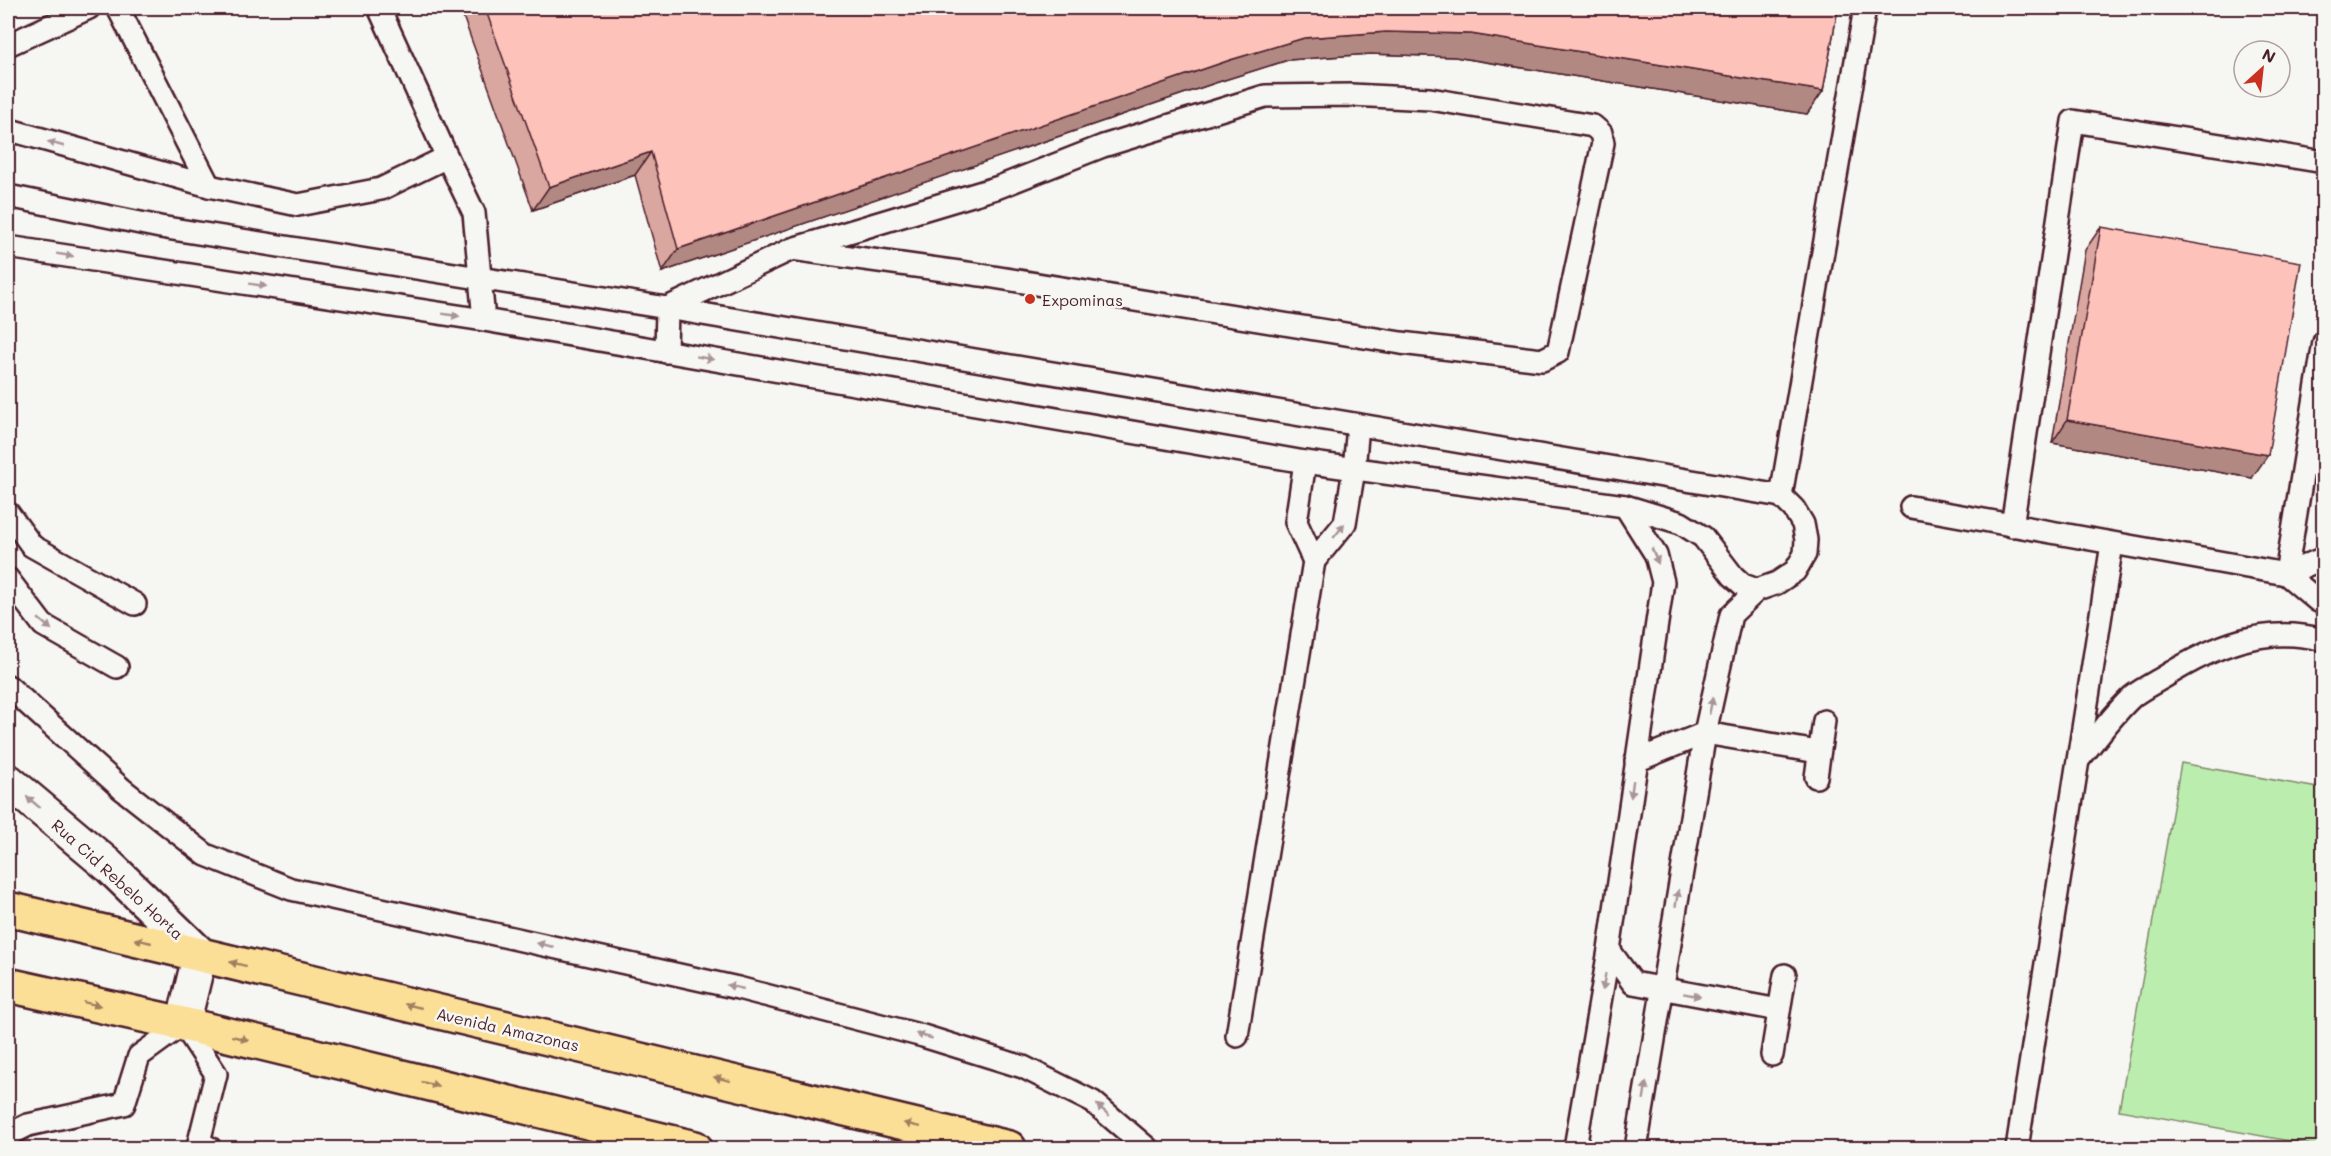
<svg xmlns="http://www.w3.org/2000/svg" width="2331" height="1156" viewBox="0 0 2331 1156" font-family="Mali,sans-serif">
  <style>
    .green { fill: #bbeeae; stroke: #82866c; stroke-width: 1.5 }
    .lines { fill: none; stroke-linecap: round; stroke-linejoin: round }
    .service-casing { stroke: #4a1f2b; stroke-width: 26 }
    .minor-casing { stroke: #4a1f2b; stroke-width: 38 }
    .primary-casing { stroke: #4a1f2b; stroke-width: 38 }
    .service { stroke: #f6f6f2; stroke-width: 21 }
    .minor { stroke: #f6f6f2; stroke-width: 33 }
    .primary { stroke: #fbdf96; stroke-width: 33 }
    .wall { fill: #daa7a0; stroke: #4a1f2b; stroke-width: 1.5 }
    .shaded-wall { fill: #b18882; stroke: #4a1f2b; stroke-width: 1.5 }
    .building { fill: #fdc2ba; stroke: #4a1f2b; stroke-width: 1.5 }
    .oneway { fill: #a99598 }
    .oneway2 { fill: #a27f60 }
    .poi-dot { fill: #c8321e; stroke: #f6f6f2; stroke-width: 2 }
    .labels { text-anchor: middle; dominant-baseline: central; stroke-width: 5; stroke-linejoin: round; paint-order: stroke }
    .poi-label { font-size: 16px; fill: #4a1f2b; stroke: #f6f6f2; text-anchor: start }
    .street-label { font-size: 16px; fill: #4a1f2b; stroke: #f6f6f2 }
  </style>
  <rect width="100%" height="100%" fill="#f6f6f2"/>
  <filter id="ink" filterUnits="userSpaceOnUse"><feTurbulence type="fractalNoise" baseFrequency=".0167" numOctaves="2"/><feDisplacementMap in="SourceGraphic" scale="12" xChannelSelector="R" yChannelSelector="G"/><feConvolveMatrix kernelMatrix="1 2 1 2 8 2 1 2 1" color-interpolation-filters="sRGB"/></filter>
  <g filter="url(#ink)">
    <!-- green -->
    <path class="green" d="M2181,763L2323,789V1147L2119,1110Z"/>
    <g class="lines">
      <!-- service casing -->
      <g class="service-casing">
        <g id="service">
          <path d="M118,8L209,186"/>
          <path d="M8,45L89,8"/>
          <path d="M8,127L10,130L209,186L298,205L381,189L447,157L379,8"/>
          <path d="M447,157L474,213L484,320"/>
          <path d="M8,196L160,227L667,308L1781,496L1794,509L1803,524L1806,540L1805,554L1795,571L1777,583L1757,590L1743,585L1733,576L1703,537L1681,523L1625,506L1305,462L484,320L8,247"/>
          <path d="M666,352L667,308L792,249L981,275L1401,343L1542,360L1558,352L1603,143L1601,133L1593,126L1430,99L1351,95L1265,96L1103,146L999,187L792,249"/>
          <path d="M1305,462L1296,522L1314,561L1345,523L1354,470L1358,425"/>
          <path d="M1781,496L1865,8"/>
          <path d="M1911,507L2286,574L2324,342"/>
          <path d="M8,513L32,546L135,604"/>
          <path d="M2012,526L2073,121L2324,162"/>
          <path d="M2324,558L2286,574L2318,601L2324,602"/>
          <path d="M8,579L43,625L117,667"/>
          <path d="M8,686L122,789L206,855L291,889L738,988L923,1036L1023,1067L1093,1102L1147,1148"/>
          <path d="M2079,759C2097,738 2113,714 2133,696C2142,689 2154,683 2164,677C2214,646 2264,624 2324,640"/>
          <path d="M1636,761L1705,733L1818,752"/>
          <path d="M1816,777L1824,721"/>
          <path d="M1609,950L1633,983L1779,1010"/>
          <path d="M1237,1036L1314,561"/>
          <path d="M1772,1055L1785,975"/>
          <path d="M8,1135L28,1125L124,1104L139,1056L183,1024L216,1074L199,1142L210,1148"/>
          <path d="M1575,1148L1609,950L1663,582L1656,555L1625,506"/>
          <path d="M1636,1148L1705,733L1731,615L1757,590"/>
          <path d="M2017,1148L2112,544"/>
        </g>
      </g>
      <!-- minor casing -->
      <g class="minor-casing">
        <path id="minor" d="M8,781L108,865L200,954L183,1024"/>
      </g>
      <!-- primary casing -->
      <g class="primary-casing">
        <g id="primary">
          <path d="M8,909L1009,1148"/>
          <path d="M8,985L183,1024L695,1148"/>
        </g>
      </g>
      <!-- service -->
      <use href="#service" class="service"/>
      <!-- minor -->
      <use href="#minor" class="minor"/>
      <!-- primary -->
      <use href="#primary" class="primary"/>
    </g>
    <!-- wall -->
    <g class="wall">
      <path d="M460,8H1838L1823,91L1807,114L1455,57L1370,54L1288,60L1215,83L662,272L635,175L533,210Z"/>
      <path d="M2101,227L2252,478L2052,443L2085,250Z"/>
    </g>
    <!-- shaded-wall -->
    <g class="shaded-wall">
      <path d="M1386,32L1471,34L1823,91L1807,114L1455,57L1370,54L1288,60L1215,83L662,272L678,249L1230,60L1304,38Z"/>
      <path d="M651,152L635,175L533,210L549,187Z"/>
      <path d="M2067,420L2268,455L2252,478L2052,443Z"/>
    </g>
    <!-- building -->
    <g class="building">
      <path d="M485,8H1838L1823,91L1471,34L1386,32L1304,38L1230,60L678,249L651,152L549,187Z"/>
      <path d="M2101,227L2301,262L2268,455L2067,420Z"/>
    </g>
    <!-- one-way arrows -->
    <defs><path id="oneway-solid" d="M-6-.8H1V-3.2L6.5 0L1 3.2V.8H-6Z" transform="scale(1.5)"/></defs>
    <g class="oneway">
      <use href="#oneway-solid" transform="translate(56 144) rotate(-164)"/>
      <use href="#oneway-solid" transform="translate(65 255) rotate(9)"/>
      <use href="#oneway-solid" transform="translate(258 285) rotate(9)"/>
      <use href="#oneway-solid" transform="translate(451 315) rotate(9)"/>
      <use href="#oneway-solid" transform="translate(705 358) rotate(10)"/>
      <use href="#oneway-solid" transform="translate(1339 531) rotate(-51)"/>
      <use href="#oneway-solid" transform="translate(1655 556) rotate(67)"/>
      <use href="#oneway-solid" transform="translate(45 624) rotate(40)"/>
      <use href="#oneway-solid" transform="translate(1711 706) rotate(-78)"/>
      <use href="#oneway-solid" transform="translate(1632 789) rotate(98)"/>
      <use href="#oneway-solid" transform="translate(33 802) rotate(-140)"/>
      <use href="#oneway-solid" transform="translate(1677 898) rotate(-80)"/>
      <use href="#oneway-solid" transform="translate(545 945) rotate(-167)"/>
      <use href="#oneway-solid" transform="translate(1604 982) rotate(100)"/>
      <use href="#oneway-solid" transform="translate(735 987) rotate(-167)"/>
      <use href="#oneway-solid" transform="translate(1692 995) rotate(10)"/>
      <use href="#oneway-solid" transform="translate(924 1036) rotate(-164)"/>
      <use href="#oneway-solid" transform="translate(1645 1091) rotate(-81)"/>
      <use href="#oneway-solid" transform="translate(1103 1110) rotate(-139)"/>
    </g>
    <g class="oneway2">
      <use href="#oneway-solid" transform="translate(143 941) rotate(-167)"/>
      <use href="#oneway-solid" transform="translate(238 964) rotate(-166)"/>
      <use href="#oneway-solid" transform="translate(92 1004) rotate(12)"/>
      <use href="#oneway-solid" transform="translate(413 1006) rotate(-167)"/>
      <use href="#oneway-solid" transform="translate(240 1038) rotate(14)"/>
      <use href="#oneway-solid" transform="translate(722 1079) rotate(-166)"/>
      <use href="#oneway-solid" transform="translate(430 1084) rotate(14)"/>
      <use href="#oneway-solid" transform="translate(912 1125) rotate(-166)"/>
    </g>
  </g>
  <!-- markers -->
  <circle class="poi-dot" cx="1030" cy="299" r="6"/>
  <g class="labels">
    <!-- poi labels -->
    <g class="poi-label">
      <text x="1042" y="299">Expominas</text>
    </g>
    <!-- street labels -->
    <g class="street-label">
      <text transform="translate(118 879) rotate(42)">Rua Cid Rebelo Horta</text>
      <text transform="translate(508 1029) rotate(13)">Avenida Amazonas</text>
    </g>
  </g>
  <!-- margin -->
  <rect width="2331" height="1156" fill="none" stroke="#f6f6f2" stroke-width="30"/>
  <rect x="15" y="15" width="2301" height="1126" fill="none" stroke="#4a1f2b" stroke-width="2" filter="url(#ink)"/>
  <!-- north arrow -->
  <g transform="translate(2262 69) rotate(27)"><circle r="28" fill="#f6f6f2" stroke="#b1a0a2" stroke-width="1.5"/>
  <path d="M0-4.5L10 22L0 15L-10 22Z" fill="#c8321e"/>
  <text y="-9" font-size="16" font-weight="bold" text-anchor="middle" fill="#4a1f2b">N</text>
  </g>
</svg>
